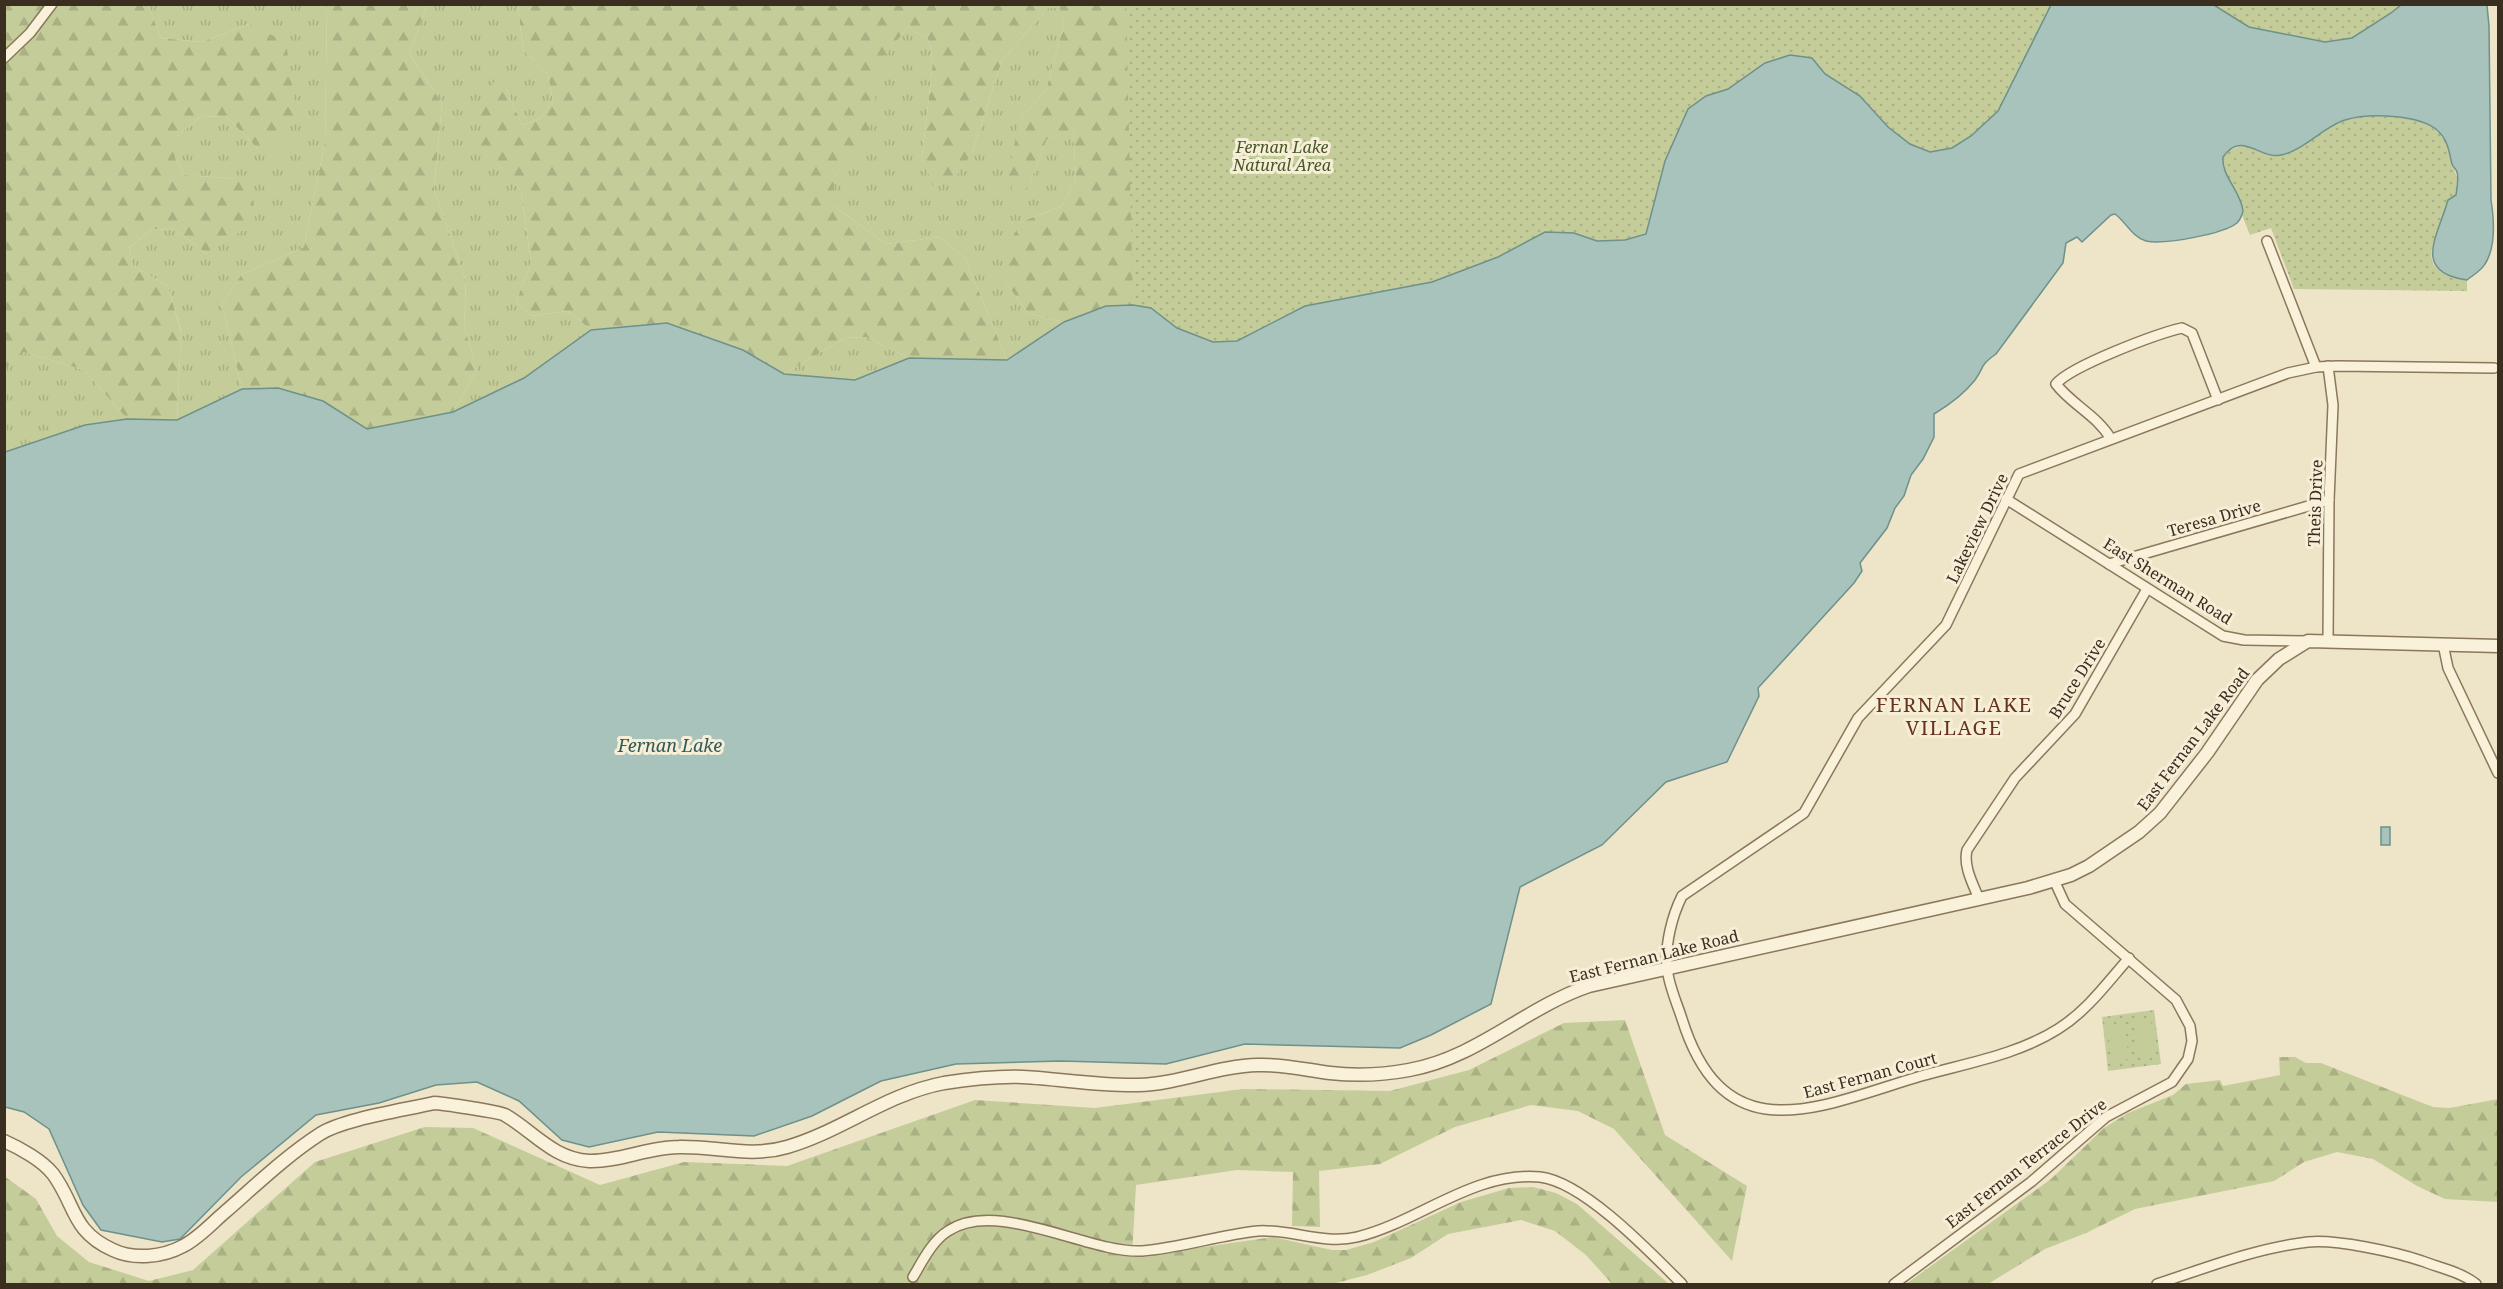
<svg xmlns="http://www.w3.org/2000/svg" width="2503" height="1289" viewBox="0 0 2503 1289" font-family="'Noto Serif',serif">
  <style>
    .grass { fill: url(#grass-tufts) }
    .forest { fill: url(#forest-firs) }
    .park { fill: url(#park-dots) }
    .pitch { fill: #c4cd9a }
    .water { fill: #a8c2bc; stroke: #6e918a; stroke-width: 1.5 }
    .lines { fill: none; stroke-linecap: round; stroke-linejoin: round }
    .minor-casing { stroke: #8a775c; stroke-width: 12 }
    .tertiary-casing { stroke: #8a775c; stroke-width: 15 }
    .minor { stroke: #f9f1da; stroke-width: 9 }
    .tertiary { stroke: #f9f1da; stroke-width: 12 }
    .labels { text-anchor: middle; dominant-baseline: central; stroke-width: 6; stroke-linejoin: round; paint-order: stroke }
    .park-label { font-size: 16px; font-style: italic; fill: #485726; stroke: #f6eed6 }
    .street-label { font-size: 16px; fill: #3a2e20; stroke: #f6eed6 }
    .water-label { font-size: 18px; font-style: italic; fill: #2f5a59; stroke: #f6eed6 }
    .quarter-label { font-size: 20px; letter-spacing: 1.5px; fill: #67321f; stroke: #f6eed6 }
  </style>
  <defs>
    <pattern id="grass-tufts" width="24" height="20" patternUnits="userSpaceOnUse" patternTransform="scale(1.5)"><rect width="24" height="20" fill="#c4cd9a"/><path d="M3 7l-1-3M5 7V3M7 7l1-3M15 17l-1-3M17 17v-4M19 17l1-3" fill="none" stroke="#a9b084"/></pattern>
    <pattern id="forest-firs" width="22" height="20" patternUnits="userSpaceOnUse" patternTransform="scale(1.5)"><rect width="22" height="20" fill="#c4cd9a"/><path d="M5 1l3.5 6h-7zM16 11l3.5 6h-7z" fill="#a9b084"/></pattern>
    <pattern id="park-dots" width="8" height="8" patternUnits="userSpaceOnUse" patternTransform="scale(1.5)"><rect width="8" height="8" fill="#c4cd9a"/><path d="M2 2h.1M6 6h.1" fill="none" stroke="#a9b084" stroke-width="1.8" stroke-linecap="round"/></pattern>
  </defs>
  <rect width="100%" height="100%" fill="#eee4c7"/>
  <!-- grass -->
  <g class="grass">
    <path d="M148,5H327L325,141L304,247L241,275L222,304L242,389L177,420L181,331L168,286L133,266L129,248L152,229L176,230L207,254L237,179L185,175L175,158V138L200,117L226,116L259,150L249,24L202,42L161,38Z"/>
    <path d="M427,5H518L523,50L548,75L553,101L540,119L522,125L505,86L481,146L521,190L531,263L516,302L531,316L568,311L591,330L524,378L453,412L477,370L464,326L466,281L434,190L442,103L409,54Z"/>
    <path d="M1049,7L1060,8L1064,24L1046,90L1020,119L1025,194L1047,139L1073,128L1076,179L1062,206L1021,222L1006,283L1028,313L1064,322L1007,360L965,258L940,237L886,244L834,206V177L868,133L882,58L908,27L928,39L933,61L922,157L934,186L972,153L1002,60Z"/>
    <path d="M866,337L909,358L855,380L784,374L845,338Z"/>
    <path d="M24,352L84,370L127,419L85,425L5,452L4,368Z"/>
  </g>
  <!-- forest -->
  <g class="forest">
    <path d="M5,5H148L161,38L202,42L249,24L286,42L296,112L282,147L259,150L226,116L200,117L175,138V158L185,175L237,179L253,194L255,222L207,254L176,230L152,229L129,248L133,266L168,286L181,332L177,420L127,419L84,370L24,352L5,368Z"/>
    <path d="M327,5H427L409,54L442,103L434,190L466,281L464,326L477,370L453,412L367,429L323,401L278,388L242,389L222,304L241,275L304,247L325,141Z"/>
    <path d="M518,5H1296L1305,306H1106L1064,322L1028,313L1006,283L1005,250L1021,222L1062,206L1076,179L1073,129L1047,139L1025,194L1014,197L1008,173L1020,119L1046,90L1064,24L1060,9L1049,7L1002,60L972,153L955,178L933,186L922,157L933,61L928,39L908,27L882,59L869,133L834,177V206L886,244L940,237L965,258L1007,360L909,358L866,337L845,338L784,374L743,350L667,323L591,330L568,311L531,316L516,302L531,263L521,190L481,147V113L495,79L505,86L522,125L540,119L553,101L548,75L523,50Z"/>
    <path d="M1625,1020L1665,1135L1747,1186L1732,1261L1614,1129L1578,1111L1531,1105L1455,1127L1380,1164L1319,1171L1320,1227L1292,1226L1293,1172L1237,1170L1136,1185L1132,1257L1273,1237L1332,1250H1346L1374,1242L1461,1202L1509,1188L1533,1187L1556,1193L1577,1204L1669,1284H1612L1586,1255L1555,1231L1521,1220L1448,1234L1411,1258L1367,1275L1332,1284H5L4,1176L36,1199L57,1236L89,1262L149,1281L193,1270L315,1162L425,1127L473,1128L600,1185L684,1162L787,1166L975,1100L1095,1108L1243,1089L1390,1091L1469,1070L1564,1023Z"/>
    <path d="M2279,1057H2295L2306,1063H2321L2433,1107L2450,1108L2498,1099V1202L2445,1199L2417,1186L2373,1159L2337,1152L2304,1162L2274,1181L2135,1209L2086,1233L2045,1249L1988,1284H1906L2051,1179L2104,1128L2128,1113L2173,1095L2186,1084L2220,1080L2223,1086L2280,1075Z"/>
  </g>
  <!-- park -->
  <g class="park">
    <path d="M1126,5H2051L1998,111L1971,136L1952,148L1930,152L1910,144L1888,127L1860,96L1825,74L1812,58C1764,52 1765,69 1729,88C1722,92 1713,93 1706,96L1665,161L1646,234L1625,240L1597,241L1574,233L1545,232L1498,257L1432,282L1305,306L1237,341L1213,342L1177,328L1151,308L1133,305Z"/>
    <path d="M2214,5H2401L2391,13L2352,38L2325,42L2249,27Z"/>
    <path d="M2360,116C2390,117 2432,113 2447,145C2451,152 2450,160 2453,167C2457,176 2459,183 2456,193C2448,227 2399,270 2467,280V291L2294,289L2271,228L2250,235L2242,215L2243,211L2224,169L2223,157L2226,152L2243,145L2252,146L2263,153L2296,149L2339,122Z"/>
    <path d="M2154,1010L2161,1064L2108,1071L2102,1017Z"/>
  </g>
  <!-- pitch -->
  <g class="pitch">
    <path d="M2151,1020L2155,1055L2139,1057L2134,1022Z"/>
    <path d="M2124,1023L2129,1059L2112,1061L2107,1025Z"/>
  </g>
  <!-- water -->
  <g class="water">
    <path d="M2051,5H2214L2249,27L2325,42L2352,38L2391,13L2401,5H2487L2489,26L2491,200C2494,219 2496,247 2485,264C2481,271 2473,275 2467,280C2411,272 2438,236 2448,200L2456,195C2457,188 2459,179 2457,172C2456,169 2453,167 2452,164C2449,152 2448,140 2438,131C2420,114 2368,113 2345,120C2326,125 2303,151 2281,155C2260,160 2242,130 2223,157C2221,176 2241,191 2243,211C2242,215 2240,220 2237,223C2223,234 2164,245 2146,241C2132,237 2126,222 2115,214L2111,215L2082,242L2077,237L2066,243L2063,263L1996,354C1979,366 1985,366 1975,380C1964,394 1949,405 1934,414V437L1923,459L1911,475L1904,496L1895,508L1887,528L1860,563L1862,571L1854,583L1758,688L1759,696L1727,762L1666,782L1602,845L1520,887L1491,1004L1431,1035L1400,1048L1245,1044L1166,1064L1061,1061L956,1064L881,1081L812,1116L754,1136L658,1132L589,1147L562,1140L519,1101L477,1082L436,1085L379,1103L316,1115L241,1177L180,1239L162,1242L101,1230L83,1205L49,1129L24,1112L5,1107V452L85,425L127,419L177,420L242,389L278,388L323,401L367,429L453,412L524,378L591,330L667,323L743,350L784,374L855,380L909,358L1007,360L1064,322L1106,306L1133,305L1151,308L1177,328L1213,342L1237,341L1305,306L1432,282L1498,257L1545,232L1574,233L1597,241L1625,240L1646,234L1665,161L1688,109L1706,96L1728,89L1765,63L1790,55L1812,58L1825,74L1860,96L1888,127L1910,144L1930,152L1952,148L1971,136L1998,111Z"/>
    <rect x="2381" y="827" width="9" height="18"/>
  </g>
  <g class="lines">
    <!-- minor casing -->
    <g class="minor-casing">
      <g id="minor">
        <path d="M4,58L30,33L52,4"/>
        <path d="M2267,241L2316,367"/>
        <path d="M2111,439C2098,416 2072,405 2056,384C2071,366 2156,334 2182,328L2192,333L2218,400"/>
        <path d="M2006,499L2223,636L2244,640L2308,641"/>
        <path d="M2109,564L2329,500"/>
        <path d="M2328,641L2329,500L2333,405L2328,366"/>
        <path d="M2443,644L2448,668L2498,773"/>
        <path d="M1979,899C1973,884 1963,866 1967,850L2015,778L2075,714L2147,589"/>
        <path d="M2129,958C2107,983 2087,1011 2058,1029C2017,1055 1967,1063 1921,1076C1820,1106 1725,1156 1682,1019C1677,1003 1668,984 1667,967C1665,944 1672,916 1682,896L1804,813L1858,718L1946,625L2019,474L2288,373L2316,367L2337,366L2494,368"/>
        <path d="M913,1277C922,1262 932,1241 948,1231C998,1198 1089,1254 1142,1251C1181,1248 1219,1235 1258,1231C1292,1229 1324,1245 1357,1237C1419,1222 1473,1171 1540,1177C1584,1182 1651,1253 1682,1284"/>
        <path d="M1894,1284L2031,1182L2106,1117L2172,1082L2188,1059L2192,1041L2190,1026L2176,1000L2065,904L2054,880"/>
        <path d="M2157,1284C2206,1268 2256,1248 2308,1242C2336,1239 2395,1252 2422,1261C2440,1268 2461,1272 2476,1284"/>
      </g>
    </g>
    <!-- tertiary casing -->
    <g class="tertiary-casing">
      <path id="tertiary" d="M4,1141C20,1148 43,1161 53,1174C76,1205 71,1231 113,1250C134,1260 163,1257 183,1246C199,1238 212,1223 225,1212C256,1185 286,1156 320,1134C343,1119 405,1110 434,1103C440,1103 501,1112 505,1115C533,1131 553,1159 589,1161C619,1162 648,1147 679,1147C716,1146 750,1158 787,1147C842,1131 886,1094 944,1083C970,1079 997,1076 1023,1077C1061,1079 1099,1086 1138,1085C1179,1084 1217,1066 1258,1065C1282,1064 1306,1070 1330,1073C1357,1076 1382,1075 1409,1070C1477,1058 1526,1007 1589,986L2028,888L2071,875L2089,866L2139,832L2160,813L2207,753L2257,680L2279,659L2308,641L2498,646"/>
    </g>
    <!-- minor -->
    <use href="#minor" class="minor"/>
    <!-- tertiary -->
    <use href="#tertiary" class="tertiary"/>
  </g>
  <g class="labels">
    <!-- park labels -->
    <g class="park-label">
      <text x="1282" y="147">Fernan Lake<tspan x="1282" dy="18">Natural Area</tspan></text>
    </g>
    <!-- street labels -->
    <g class="street-label">
      <text transform="translate(2315 503) rotate(-88)">Theis Drive</text>
      <text transform="translate(2214 518) rotate(-16)">Teresa Drive</text>
      <text transform="translate(1977 528) rotate(-64)">Lakeview Drive</text>
      <text transform="translate(2168 581) rotate(32)">East Sherman Road</text>
      <text transform="translate(2077 678) rotate(-58)">Bruce Drive</text>
      <text transform="translate(2193 739) rotate(-53)">East Fernan Lake Road</text>
      <text transform="translate(1654 956) rotate(-14)">East Fernan Lake Road</text>
      <text transform="translate(1870 1075) rotate(-15)">East Fernan Court</text>
      <text transform="translate(2026 1163) rotate(-38)">East Fernan Terrace Drive</text>
    </g>
    <!-- water labels -->
    <g class="water-label">
      <text x="670" y="745">Fernan Lake</text>
    </g>
    <!-- quarter labels -->
    <g class="quarter-label">
      <text x="1954" y="704">FERNAN LAKE<tspan x="1954" dy="23">VILLAGE</tspan></text>
    </g>
  </g>
  <!-- border -->
  <rect width="2503" height="1289" fill="none" stroke="#3a2e20" stroke-width="12"/>
</svg>
